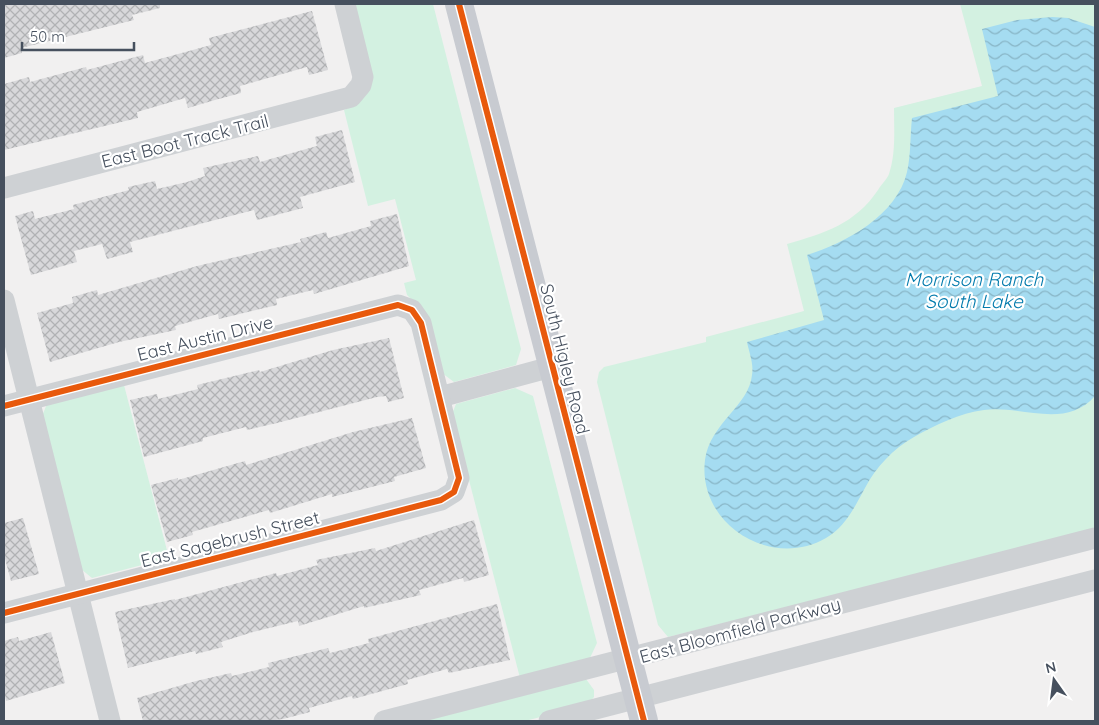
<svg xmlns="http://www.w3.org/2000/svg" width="1099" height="725" viewBox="0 0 1099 725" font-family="Quicksand,sans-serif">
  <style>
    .park { fill: #d3f1e1 }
    .water { fill: url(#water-waves) }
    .building { fill: url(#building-cross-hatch) }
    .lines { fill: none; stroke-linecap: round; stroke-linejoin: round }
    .minor { stroke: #ced1d4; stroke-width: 21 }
    .major { stroke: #c8cbd1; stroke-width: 28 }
    .cycleway-casing { stroke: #fff; stroke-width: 9 }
    .cycleway { stroke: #e8590c; stroke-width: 6 }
    .labels { text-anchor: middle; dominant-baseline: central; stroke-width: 4.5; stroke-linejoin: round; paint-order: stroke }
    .street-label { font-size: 18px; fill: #46505e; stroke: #fff }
    .water-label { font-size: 19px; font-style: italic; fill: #037bad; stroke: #fff }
  </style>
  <defs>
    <pattern id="water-waves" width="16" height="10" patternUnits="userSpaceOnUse" patternTransform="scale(1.25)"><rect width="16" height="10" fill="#a5dcf1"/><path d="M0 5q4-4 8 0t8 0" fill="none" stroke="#88b5c6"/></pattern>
    <pattern id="building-cross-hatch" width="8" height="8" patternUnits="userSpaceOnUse" patternTransform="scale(1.25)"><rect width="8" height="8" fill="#d8d8da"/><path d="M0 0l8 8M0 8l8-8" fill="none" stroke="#b1b2b4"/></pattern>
  </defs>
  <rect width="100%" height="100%" fill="#f1f0f0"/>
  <!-- park -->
  <g class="park">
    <path d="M353,4H433L521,349L516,365L454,382L442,373L424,312L407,295L404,283L416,280L395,199L368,206L344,110L359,103Z"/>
    <path d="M960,4H1095V531L668,637L658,625L597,382L599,372L604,367L706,342V337L804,311L787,244C825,233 855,224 878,190C881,185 887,179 889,174C896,153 894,129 894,108L982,86Z"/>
    <path d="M124,385L169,558L92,578L81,569L42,416L47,404Z"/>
    <path d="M515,388L533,396L597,643L589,660L520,678L452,414L456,404Z"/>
    <path d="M586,679L594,690V697L587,705L525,721H410Z"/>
  </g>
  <!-- water -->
  <path class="water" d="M1052,17L1068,18L1095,27V258L1093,279L1095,294V396C1065,430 1022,405 984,410C960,413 935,425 914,437C893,449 876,467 865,488C854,508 846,526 826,538C771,570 697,524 705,460C710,423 749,406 752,375C754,364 749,352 747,342L824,320L807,255C846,243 897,215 907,172C911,154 910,136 912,118L998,96L982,29L1017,20Z"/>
  <!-- building -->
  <g class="building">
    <path d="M4,4H160V8L132,15L134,20L21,48L22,53L4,58Z"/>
    <path d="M312,11L328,70L309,75L307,67L240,86L241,93L215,100L188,108L185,98L137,112L138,118L4,150V84L29,77L30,82L86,67L87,70L143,55L145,63L211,45L209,38Z"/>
    <path d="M342,130L355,182L300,197L303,208L257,220L254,210L130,242L133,252L107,259L102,244L74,251L77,262L31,275L15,216L33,211L35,219L74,209L73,205L129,190L128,187L155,181L157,189L187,182L205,176L203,168L258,156L260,162L299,151L317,146L315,137Z"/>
    <path d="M397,214L409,266L314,294L313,290L276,299L277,305L219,319L218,314L175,326L176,330L119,342L50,362L37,313L73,303L72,297L97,290L98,295L197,266L301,242L300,239L326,232L328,238L371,226L370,221Z"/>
    <path d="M389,338L404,398L388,402L386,396L377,397L277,423L247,430L246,427L203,438V441L144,457L130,400L157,394L158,399L198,389L197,385L259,370L260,372L333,350Z"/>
    <path d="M412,418L426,468L394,477L395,481L332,497V494L270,513L269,510L192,532L193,535L167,542L151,485L178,478V480L245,461L246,465L353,432Z"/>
    <path d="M23,518L39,574L11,581L4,555V523Z"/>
    <path d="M474,520L489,575L464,582L463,578L419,590L421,595L364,608V606L299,626L298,621L253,632L221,642L223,647L196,654L195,651L128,668L115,612L175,599V600L276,573L277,576L318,565L316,560L375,548L376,551Z"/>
    <path d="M497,604L510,660L449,673L447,669L407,680L408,684L353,699L352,696L309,708L310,712L283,719L268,721H143L137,698L196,681L231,673L232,676L269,667L268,663L328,648L330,653L369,643L368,639Z"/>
    <path d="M51,632L65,683L6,701L4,691V641L18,637L19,641Z"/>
  </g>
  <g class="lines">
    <!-- minor -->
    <g class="minor">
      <path d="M4,188L351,97L361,85L363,77L345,4"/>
      <path d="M4,300L110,721"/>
      <path d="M440,397L551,367"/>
      <path d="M4,406L398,305L412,310L421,323L459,478L454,492L441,500L4,613"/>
      <path d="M384,721L1095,538"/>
      <path d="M549,721L1095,580"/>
    </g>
    <!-- major -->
    <path class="major" d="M459,4L644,721"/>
    <!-- cycleway casing -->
    <g class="cycleway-casing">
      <g id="cycleway">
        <path d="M459,4L644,721"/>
        <path d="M4,406L398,305L412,310L421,323L459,478L454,492L441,500L4,613"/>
      </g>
    </g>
    <!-- cycleway -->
    <use href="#cycleway" class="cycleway"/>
  </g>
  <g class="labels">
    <!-- street labels -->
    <g class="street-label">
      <text transform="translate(185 141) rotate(-14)">East Boot Track Trail</text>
      <text transform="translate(205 338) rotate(-14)">East Austin Drive</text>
      <text transform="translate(565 359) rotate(76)">South Higley Road</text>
      <text transform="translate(230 539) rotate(-14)">East Sagebrush Street</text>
      <text transform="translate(740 630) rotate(-15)">East Bloomfield Parkway</text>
    </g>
    <!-- water labels -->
    <g class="water-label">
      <text x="974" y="279">Morrison Ranch<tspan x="974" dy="22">South Lake</tspan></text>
    </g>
  </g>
  <!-- border -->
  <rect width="1099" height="725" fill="none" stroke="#46505e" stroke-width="10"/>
  <!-- north arrow -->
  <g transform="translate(1054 680) rotate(346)" stroke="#ffffff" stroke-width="4" paint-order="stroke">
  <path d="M0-4L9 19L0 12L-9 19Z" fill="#46505e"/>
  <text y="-8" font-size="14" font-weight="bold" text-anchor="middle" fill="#46505e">N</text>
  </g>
  <!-- scale -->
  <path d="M22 42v8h112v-8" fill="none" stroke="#46505e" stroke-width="2.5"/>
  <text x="30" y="42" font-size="15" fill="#46505e" stroke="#ffffff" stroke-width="4" paint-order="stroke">50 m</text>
</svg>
